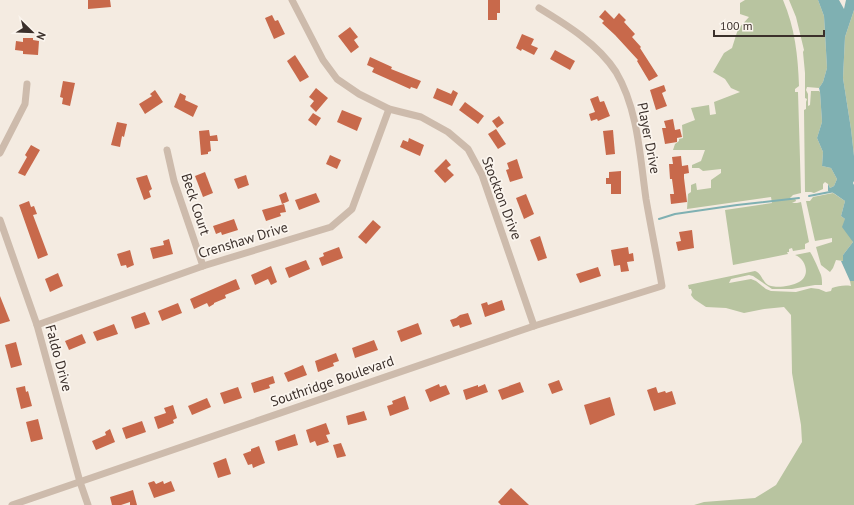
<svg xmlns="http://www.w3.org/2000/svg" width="854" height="505" viewBox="0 0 854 505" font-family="'PT Sans',sans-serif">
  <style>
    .green { fill: #b8c4a0 }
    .water { fill: #7fb0b2 }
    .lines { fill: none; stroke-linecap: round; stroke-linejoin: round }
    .stream { stroke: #7fb0b2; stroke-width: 2 }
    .building { fill: #c8694b }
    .minor { stroke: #cdbbac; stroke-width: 7 }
    .labels { text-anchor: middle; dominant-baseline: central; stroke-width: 3.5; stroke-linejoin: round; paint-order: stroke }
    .street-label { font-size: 14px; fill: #3b302b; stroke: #fbf5ee }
  </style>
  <rect width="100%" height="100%" fill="#f4ebe1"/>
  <!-- green -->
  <g class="green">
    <path d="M745,0H783C795,28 798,56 799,86L795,89V92H798L801,193L793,195L790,198H795L796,201L792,203H797L801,202L809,242L805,244V249L793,251L792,248L789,249V252H787L788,254L733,265L725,210L772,203L771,197L687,209L688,194L691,192V185L696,183L697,190L711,188V180L721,173V169L703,171L699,168H692V165L701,161L705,150H673L675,144L679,141V139L683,138L682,125L695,120L691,108L709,105L710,115L716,114L714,102L740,92L731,88L725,79L713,72L724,53L732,48L738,29L749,17L740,14V3Z"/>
    <path d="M789,0H818L824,16L827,68L823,82L819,88L807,87L806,90L808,94V106L810,105L811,91H819L820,92L822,122L817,138L823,152L822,166L831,168L837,179L834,186L830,188L828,184L825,182L823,184V189L814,193L811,192H805L804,110L806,109V102L807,99L805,98V73L803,52L804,50L796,17Z"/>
    <path d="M854,10V156L851,129L843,78L845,37Z"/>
    <path d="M833,193L845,201L841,216L845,219L853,242L843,255V261L836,260L833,268L830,272L821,265L816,247L832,242V238L815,241L806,201H810L813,197Z"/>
    <path d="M810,252C812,254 820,272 821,275C822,278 822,282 822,285H815L792,289H772L753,276L749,275L731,279L729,283L751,279L756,281L766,289L771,291L796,292L811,288L819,289L826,292L831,291L832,288C838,286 844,285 851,286L850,281H854V505H694L704,502L755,498L776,485L802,442L801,425L792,373L791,315L784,307L764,309L744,313L726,308L706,307L694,299L691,295L692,292L691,289H689L688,285L755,271C763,274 762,284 771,286C778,288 792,286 799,282C811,276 806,259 795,255Z"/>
  </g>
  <!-- water -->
  <path class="water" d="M818,0H839L844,9L846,0H854V10L845,37L843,78L851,129L854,156V181L853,183L854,185V281H850L841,261H843V255L853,242L842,227L845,219L841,216L845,201L832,192L828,191V184L830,188L834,186L837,179L831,168L822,166L823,152L817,138L822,122L820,92L819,88L823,82L827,68L824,16Z"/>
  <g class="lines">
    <!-- stream -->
    <g class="stream">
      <path d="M809,196L835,191"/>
      <path d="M659,219L675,214L737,205L799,198"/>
    </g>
  </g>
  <!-- building -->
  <g class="building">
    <path d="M88,0H110L111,7L88,9Z"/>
    <path d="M488,0H500V13H497V20H488Z"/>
    <path d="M605,10L614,19L619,13L626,20L624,22L635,34L632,37L641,47L640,48L658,76L649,81L637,61L638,60L615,35L602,23L604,21L599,17Z"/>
    <path d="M272,15L275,21L278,20L285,34L274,39L265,18Z"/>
    <path d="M350,27L358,37L354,40L359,47L351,53L338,36Z"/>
    <path d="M522,34L534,39L531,45L538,48L534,55L522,49L521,51L516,48Z"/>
    <path d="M23,38H33V40L39,41L38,55L23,54V51L15,50L16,41L23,42Z"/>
    <path d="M555,50L575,61L570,70L550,59Z"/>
    <path d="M295,55L309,77L300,82L287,61Z"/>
    <path d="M370,57L392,67L391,69L421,81L417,89L411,87L410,89L372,72L374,68L367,65Z"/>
    <path d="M63,81L75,83L70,106L62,104L63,98L60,97Z"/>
    <path d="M664,85L666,91L662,93L667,106L656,110L650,90Z"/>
    <path d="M316,88L328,98L316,112L310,106L314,101L309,97Z"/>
    <path d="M437,88L451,94L453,90L458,93L452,106L433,98Z"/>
    <path d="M155,90L163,102L145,114L139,104L152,96L150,94Z"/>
    <path d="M180,93L186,96L185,100L198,106L193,117L174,107Z"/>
    <path d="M598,96L600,102L604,101L610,116L598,121L597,119L591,121L589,114L595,112L590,99Z"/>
    <path d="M465,102L484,116L478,124L459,110Z"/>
    <path d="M342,110L362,118L357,131L337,122Z"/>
    <path d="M313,113L321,118L316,126L308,120Z"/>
    <path d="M499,116L504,123L497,128L492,121Z"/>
    <path d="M673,119L675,130L680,129L682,137L677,138V142L665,144L662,128H666L664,121Z"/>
    <path d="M117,122L127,124L124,137L122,136L120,147L111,145Z"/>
    <path d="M496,129L506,144L498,149L488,134Z"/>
    <path d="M209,130L210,136L217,135L218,141H210L211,151L208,152V154L201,155L199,131Z"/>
    <path d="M613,130L615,154L606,155L603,131Z"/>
    <path d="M409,138L424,145L420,156L400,147L403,140L408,142Z"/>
    <path d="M31,145L40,150L25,176L18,173L27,157L25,155Z"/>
    <path d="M330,155L341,160L337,169L326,164Z"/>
    <path d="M681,156L682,166L688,165L689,173L684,174V178L687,202L671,204L670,194H674L672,179H670L669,164H673L672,157Z"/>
    <path d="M446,159L451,165L447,168L454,175L445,183L434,171Z"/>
    <path d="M517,159L523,178L510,182L506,170L509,169L507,163Z"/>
    <path d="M621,171V194H611V184H606V178H609V172Z"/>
    <path d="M205,172L213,193L203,197L195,176Z"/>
    <path d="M147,175L152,189L149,191L151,197L144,200L136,178Z"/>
    <path d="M246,175L249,185L238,189L234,179Z"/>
    <path d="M286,192L289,201L282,204L279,195Z"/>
    <path d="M316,193L320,202L299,210L295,200Z"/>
    <path d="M526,194L534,214L524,219L516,198Z"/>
    <path d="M29,201L31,207L34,206L37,214L33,215L48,255L38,259L19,205Z"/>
    <path d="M284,204L286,212L280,213L281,216L266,221L262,210Z"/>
    <path d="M234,219L238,230L222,235L221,232L216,234L213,226Z"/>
    <path d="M373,220L381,227L366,244L358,237Z"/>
    <path d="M692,230L694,248L678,251L676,242L681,241L679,232Z"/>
    <path d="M540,236L547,258L538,261L530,240Z"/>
    <path d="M169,239L173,254L153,259L150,248L164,245L163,241Z"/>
    <path d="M339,247L343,258L322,266L319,258L324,256L323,253Z"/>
    <path d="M628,247L629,254L633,253L634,261L627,262L629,271L621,272L620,265L614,266L611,250Z"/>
    <path d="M130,250L134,265L127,268L126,265L121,266L117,254Z"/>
    <path d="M306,260L310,269L289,278L285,268Z"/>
    <path d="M271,266L277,282L271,285L268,279L255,285L251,275Z"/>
    <path d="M598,267L601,276L580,283L576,274Z"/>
    <path d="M58,273L63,286L50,292L45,279Z"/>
    <path d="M236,279L240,289L225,295L226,298L214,303V304L209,307L207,303L194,309L190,299Z"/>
    <path d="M0,296L10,321L0,324Z"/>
    <path d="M502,300L505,310L485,317L481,304L487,302L488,305Z"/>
    <path d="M178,303L182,313L162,321L158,311Z"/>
    <path d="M145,312L150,324L135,329L131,317Z"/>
    <path d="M468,313L472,324L460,328L459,325L453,327L450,320L456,318L460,315Z"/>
    <path d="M418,323L422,334L401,342L397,331Z"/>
    <path d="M114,324L118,334L97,341L93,332Z"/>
    <path d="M82,334L86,343L69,350L65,341Z"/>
    <path d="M374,340L378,350L355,358L352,348Z"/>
    <path d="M16,342L22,365L11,368L5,345Z"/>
    <path d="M336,353L339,361L333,363L334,366L318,372L315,361Z"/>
    <path d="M303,365L307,375L288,382L284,373Z"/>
    <path d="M273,376L275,383L269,385L270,388L254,393L251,383Z"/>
    <path d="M559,380L563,390L552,394L548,384Z"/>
    <path d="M520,382L524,392L502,400L498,390Z"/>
    <path d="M439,384L440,387L446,385L450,394L430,402L425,390Z"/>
    <path d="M485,384L488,392L466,400L463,390L478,385V387Z"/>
    <path d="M25,386L26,392L28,391L32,406L21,409L16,388Z"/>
    <path d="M238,387L242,398L224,404L220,393Z"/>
    <path d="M656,387L658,393L665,391L666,393L672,391L676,404L654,411L647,390Z"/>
    <path d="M405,396L409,409L390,416L387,406L393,404L392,401Z"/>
    <path d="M610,397L615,415L590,425L584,405Z"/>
    <path d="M207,398L211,407L192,415L188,406Z"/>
    <path d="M173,405L177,418L173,420L174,423L158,429L154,417L166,413L164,408Z"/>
    <path d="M364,411L367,420L348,425L346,416Z"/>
    <path d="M38,419L43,439L31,442L26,422Z"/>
    <path d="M142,421L146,432L126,439L122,428Z"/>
    <path d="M326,423L330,434L326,435L329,442L317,446L315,441L310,443L306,430Z"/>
    <path d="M110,429L115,442L96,450L92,441L106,435L105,432Z"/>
    <path d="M295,434L298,445L278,451L275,441Z"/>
    <path d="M341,443L346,456L337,458L333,445Z"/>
    <path d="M259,446L265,463L253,468L252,464L248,465L243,454L251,451V449Z"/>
    <path d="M226,458L231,474L218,478L213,463Z"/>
    <path d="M154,481L156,484L163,481L164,484L171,481L175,491L154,498L148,483Z"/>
    <path d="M511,488L529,505H501L498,502Z"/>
    <path d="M133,490L137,505H130V502L121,505H112L110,497Z"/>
  </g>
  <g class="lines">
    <!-- minor -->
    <g class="minor">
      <path d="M292,0L323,60L337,79L359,94L389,109L421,117L448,132L468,149L482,175L534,326"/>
      <path d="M167,150L174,181L203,266"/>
      <path d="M0,153L25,104L27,84"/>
      <path d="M0,220L37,325L80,482L88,505"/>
      <path d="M37,325L203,266L331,227L352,209L389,109"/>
      <path d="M12,505L534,326L662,286C657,257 651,228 646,199C640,157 638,109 616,72C598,44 567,25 539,8"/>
    </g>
  </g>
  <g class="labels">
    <!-- street labels -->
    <g class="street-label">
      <text transform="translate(649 138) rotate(79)">Player Drive</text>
      <text transform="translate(502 198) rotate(69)">Stockton Drive</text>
      <text transform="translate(196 204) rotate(72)">Beck Court</text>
      <text transform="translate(243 240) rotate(-17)">Crenshaw Drive</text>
      <text transform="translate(59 358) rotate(75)">Faldo Drive</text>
      <text transform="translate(332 381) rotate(-19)">Southridge Boulevard</text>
    </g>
  </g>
  <!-- north arrow -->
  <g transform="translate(32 32) rotate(113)" stroke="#fbf5ee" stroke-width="3" paint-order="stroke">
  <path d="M0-3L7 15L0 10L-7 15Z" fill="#3b302b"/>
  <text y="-6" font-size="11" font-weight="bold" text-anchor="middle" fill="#3b302b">N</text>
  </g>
  <!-- scale -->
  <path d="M714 30v6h110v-6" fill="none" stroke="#3b302b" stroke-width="2"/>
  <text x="720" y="30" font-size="12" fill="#3b302b" stroke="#fbf5ee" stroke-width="3" paint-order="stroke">100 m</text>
</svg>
